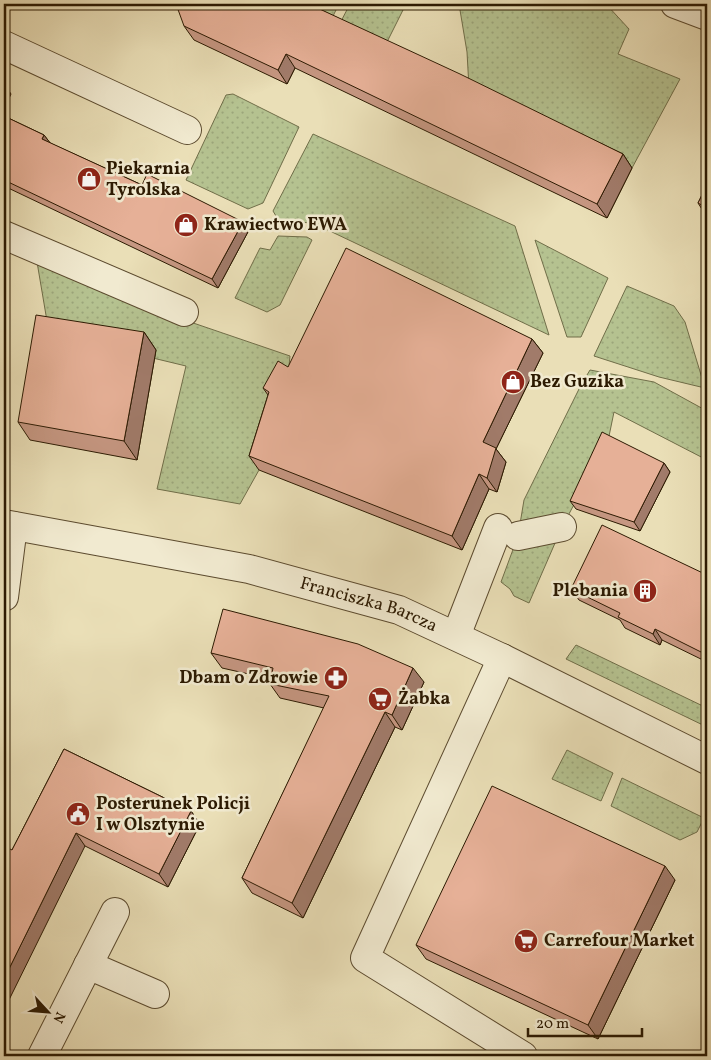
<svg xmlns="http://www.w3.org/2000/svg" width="711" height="1060" viewBox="0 0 711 1060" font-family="Vollkorn,serif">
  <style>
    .grass { fill: url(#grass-dots); stroke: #706e49 }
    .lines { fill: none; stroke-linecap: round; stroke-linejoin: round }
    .minor-casing { stroke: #5c4b2f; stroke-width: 30 }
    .minor { stroke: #f1ead0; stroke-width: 28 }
    .wall { fill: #c69782; stroke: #2c1a02 }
    .shaded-wall { fill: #a17b6a; stroke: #2c1a02 }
    .building { fill: #e6b097; stroke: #2c1a02 }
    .labels { text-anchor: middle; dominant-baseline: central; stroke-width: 5; stroke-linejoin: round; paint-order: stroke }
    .poi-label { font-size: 18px; font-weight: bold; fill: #2c1a02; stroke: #f1ead0; text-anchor: start }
    .street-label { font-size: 18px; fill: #2c1a02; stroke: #f1ead0 }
  </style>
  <defs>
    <pattern id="grass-dots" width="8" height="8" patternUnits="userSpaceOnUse" patternTransform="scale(1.25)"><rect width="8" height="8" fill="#b5c290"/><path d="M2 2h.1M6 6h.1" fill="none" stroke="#9ca67b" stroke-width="1.8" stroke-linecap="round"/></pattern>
  </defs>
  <rect width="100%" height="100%" fill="#eadfb7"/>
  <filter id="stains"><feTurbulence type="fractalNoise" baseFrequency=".004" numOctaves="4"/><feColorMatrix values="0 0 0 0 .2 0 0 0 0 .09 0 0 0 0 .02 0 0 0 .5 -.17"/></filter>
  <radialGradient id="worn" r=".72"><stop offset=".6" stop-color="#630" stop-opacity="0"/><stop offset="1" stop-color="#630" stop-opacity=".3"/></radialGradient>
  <!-- grass -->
  <g class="grass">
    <path d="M315,4H339L329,24L321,19Z"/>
    <path d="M350,4H406L384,48L338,27Z"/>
    <path d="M459,4H606L629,29L618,54L680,79L632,168L469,88L467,52Z"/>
    <path d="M233,94L299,127L263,203L248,209L186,180L226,95Z"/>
    <path d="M313,134L515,226L549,335L313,223L279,221L273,211Z"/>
    <path d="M278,236L307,237L312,240L280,305L267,312L235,298L260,248L270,250Z"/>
    <path d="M535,240L608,278L581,337H567Z"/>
    <path d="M37,262L117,297L290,356L288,376L259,470L240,504L157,489L186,366L49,333Z"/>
    <path d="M627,286L674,306L685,322L705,388L659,377L594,356Z"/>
    <path d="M590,370L654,382L707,411V460L614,412L608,441L562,527L529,603L514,596L510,589L501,582L518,536L524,500L581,385Z"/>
    <path d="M576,645L707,708V727L566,659Z"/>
    <path d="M567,750L613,773L601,801L552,779Z"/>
    <path d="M622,778L704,818L697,832L680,840L611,806Z"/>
  </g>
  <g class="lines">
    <!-- minor casing -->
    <g class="minor-casing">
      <g id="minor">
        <path d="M675,4L707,16"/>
        <path d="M4,45L187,130"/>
        <path d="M4,235L184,312"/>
        <path id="s1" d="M4,524L249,569L399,610L502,658L707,760"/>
        <path d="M518,536L562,527"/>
        <path d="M4,597L13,526"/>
        <path d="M456,636L498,528"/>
        <path d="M502,658L365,958L523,1056"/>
        <path d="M88,965L155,994"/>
        <path d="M42,1056L115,912"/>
      </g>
    </g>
    <!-- minor -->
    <use href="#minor" class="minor"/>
  </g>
  <!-- wall -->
  <g class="wall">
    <path d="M317,8L623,154L632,168L607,218L295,68L287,84L194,40L184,26Z"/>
    <path d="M4,116L44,135L50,143L142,185L243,222L249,230L218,288L4,186Z"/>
    <path d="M707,185V217L698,203Z"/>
    <path d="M144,332L156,350L137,460L30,440L18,422Z"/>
    <path d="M532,339L543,353L496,449L506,462L497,492L489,489L462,550L259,470L249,456L268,395L263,388L288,367Z"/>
    <path d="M664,463L670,472L640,531L576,509L570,501Z"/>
    <path d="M707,575V662L662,640L660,645L625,628L620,620L579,600L571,589Z"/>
    <path d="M211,653L424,682L402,730L395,727L303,918L252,893L242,878L324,708L280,698L270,684L271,679L222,668Z"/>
    <path d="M64,749L191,811L200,824L168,887L85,846L12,850Z"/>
    <path d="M675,880L598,1039L426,959L416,945Z"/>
  </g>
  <!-- shaded-wall -->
  <g class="shaded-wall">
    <path d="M311,4H315L321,19Z"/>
    <path d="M286,54L295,68L287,84L278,70Z"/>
    <path d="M5,85L11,94L4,109V87Z"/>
    <path d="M44,135L51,144L42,139Z"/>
    <path d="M623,154L632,168L607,218L597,204Z"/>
    <path d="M243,222L249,230L218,288L212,279Z"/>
    <path d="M144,332L156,350L137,460L124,441Z"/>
    <path d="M532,339L543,353L496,449L506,462L497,492L487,478L483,442Z"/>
    <path d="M664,463L670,472L640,531L634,522Z"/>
    <path d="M479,474L489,489L462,550L452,536Z"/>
    <path d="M655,629L662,640L660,645L653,634Z"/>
    <path d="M413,668L424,682L402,730L392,715Z"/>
    <path d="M385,712L395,727L303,918L292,903Z"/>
    <path d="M191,811L200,824L168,887L159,874Z"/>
    <path d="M76,833L85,846L4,1010V979Z"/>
    <path d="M665,866L675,880L598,1039L588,1025Z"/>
  </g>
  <!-- building -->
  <g class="building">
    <path d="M176,4H311V5L460,74L623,154L597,204L286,54L278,70L184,26Z"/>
    <path d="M4,116L44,135L42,139L142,185L147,174L243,222L212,279L4,180Z"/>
    <path d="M707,185V208L698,203Z"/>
    <path d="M346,248L532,339L483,442L496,448L487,478L479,474L452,536L249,456L269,392L263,388L278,361L288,367Z"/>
    <path d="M36,315L144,332L124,441L18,422Z"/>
    <path d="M602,432L664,463L634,522L570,501Z"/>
    <path d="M602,525L707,575V655L655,629L653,634L618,617L620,613L571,589Z"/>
    <path d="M223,609L358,644L413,668L392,715L385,712L292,903L242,878L329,696L270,684L273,668L211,653Z"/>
    <path d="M64,749L191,811L159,874L76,833L4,979V846L12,850Z"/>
    <path d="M492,786L665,866L588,1025L416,945Z"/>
  </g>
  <!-- icons -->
  <defs>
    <g id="shop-disc" transform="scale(1.25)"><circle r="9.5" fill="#8f2418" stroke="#f1ead0"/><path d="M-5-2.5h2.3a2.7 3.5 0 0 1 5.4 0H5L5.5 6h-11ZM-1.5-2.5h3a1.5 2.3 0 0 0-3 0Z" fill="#fff"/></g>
    <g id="building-disc" transform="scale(1.25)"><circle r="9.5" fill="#8f2418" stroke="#f1ead0"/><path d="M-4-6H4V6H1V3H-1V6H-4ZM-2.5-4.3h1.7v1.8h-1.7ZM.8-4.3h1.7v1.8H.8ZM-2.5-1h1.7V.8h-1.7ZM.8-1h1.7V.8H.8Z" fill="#fff"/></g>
    <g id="pharmacy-disc" transform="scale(1.25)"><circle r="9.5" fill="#8f2418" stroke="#f1ead0"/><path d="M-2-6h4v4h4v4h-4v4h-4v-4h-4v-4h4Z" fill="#fff"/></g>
    <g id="supermarket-disc" transform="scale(1.25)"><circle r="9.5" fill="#8f2418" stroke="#f1ead0"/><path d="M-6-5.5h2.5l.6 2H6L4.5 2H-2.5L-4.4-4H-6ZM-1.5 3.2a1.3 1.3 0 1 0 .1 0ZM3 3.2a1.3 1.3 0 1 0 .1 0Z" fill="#fff"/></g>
    <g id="civic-disc" transform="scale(1.25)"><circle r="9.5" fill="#8f2418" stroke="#f1ead0"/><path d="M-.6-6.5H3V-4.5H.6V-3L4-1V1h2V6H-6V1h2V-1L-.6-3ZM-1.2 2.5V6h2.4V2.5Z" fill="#fff"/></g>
  </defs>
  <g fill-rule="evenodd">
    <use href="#shop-disc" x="89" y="179"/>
    <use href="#shop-disc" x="186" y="225"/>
    <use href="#shop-disc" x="513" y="382"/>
    <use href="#building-disc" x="645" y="591"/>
    <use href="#pharmacy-disc" x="336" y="678"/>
    <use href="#supermarket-disc" x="380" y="699"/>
    <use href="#civic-disc" x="78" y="814"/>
    <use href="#supermarket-disc" x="526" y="941"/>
  </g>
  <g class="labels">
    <!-- poi labels -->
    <g class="poi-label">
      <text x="106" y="169">Piekarnia<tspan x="106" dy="21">Tyrolska</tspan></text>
      <text x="204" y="225">Krawiectwo EWA</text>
      <text x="530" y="382">Bez Guzika</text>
      <text x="628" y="591" text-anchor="end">Plebania</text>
      <text x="318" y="678" text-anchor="end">Dbam o Zdrowie</text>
      <text x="398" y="699">Żabka</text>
      <text x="96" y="804">Posterunek Policji<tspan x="96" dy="21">I w Olsztynie</tspan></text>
      <text x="544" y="941">Carrefour Market</text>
    </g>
    <!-- street labels -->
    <g class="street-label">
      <text stroke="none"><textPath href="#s1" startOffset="374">Franciszka Barcza</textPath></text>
    </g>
  </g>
  <!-- margin -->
  <rect width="711" height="1060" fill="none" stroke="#eadfb7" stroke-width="20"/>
  <rect x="5" y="5" width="701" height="1050" fill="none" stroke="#2c1a02" stroke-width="2.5"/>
  <rect x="10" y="10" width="691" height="1040" fill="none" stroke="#2c1a02"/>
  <!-- north arrow -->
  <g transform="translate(48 1012) rotate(116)" stroke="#f1ead0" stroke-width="4" paint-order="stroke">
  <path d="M0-4L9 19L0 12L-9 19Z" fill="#2c1a02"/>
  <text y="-8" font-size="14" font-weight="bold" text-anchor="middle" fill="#2c1a02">N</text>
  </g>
  <!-- scale -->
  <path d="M528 1028v8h114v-8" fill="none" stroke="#2c1a02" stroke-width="2.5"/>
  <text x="536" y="1028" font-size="15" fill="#2c1a02" stroke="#f1ead0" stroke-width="4" paint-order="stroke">20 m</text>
  <rect width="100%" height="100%" filter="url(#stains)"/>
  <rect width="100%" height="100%" fill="url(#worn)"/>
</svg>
